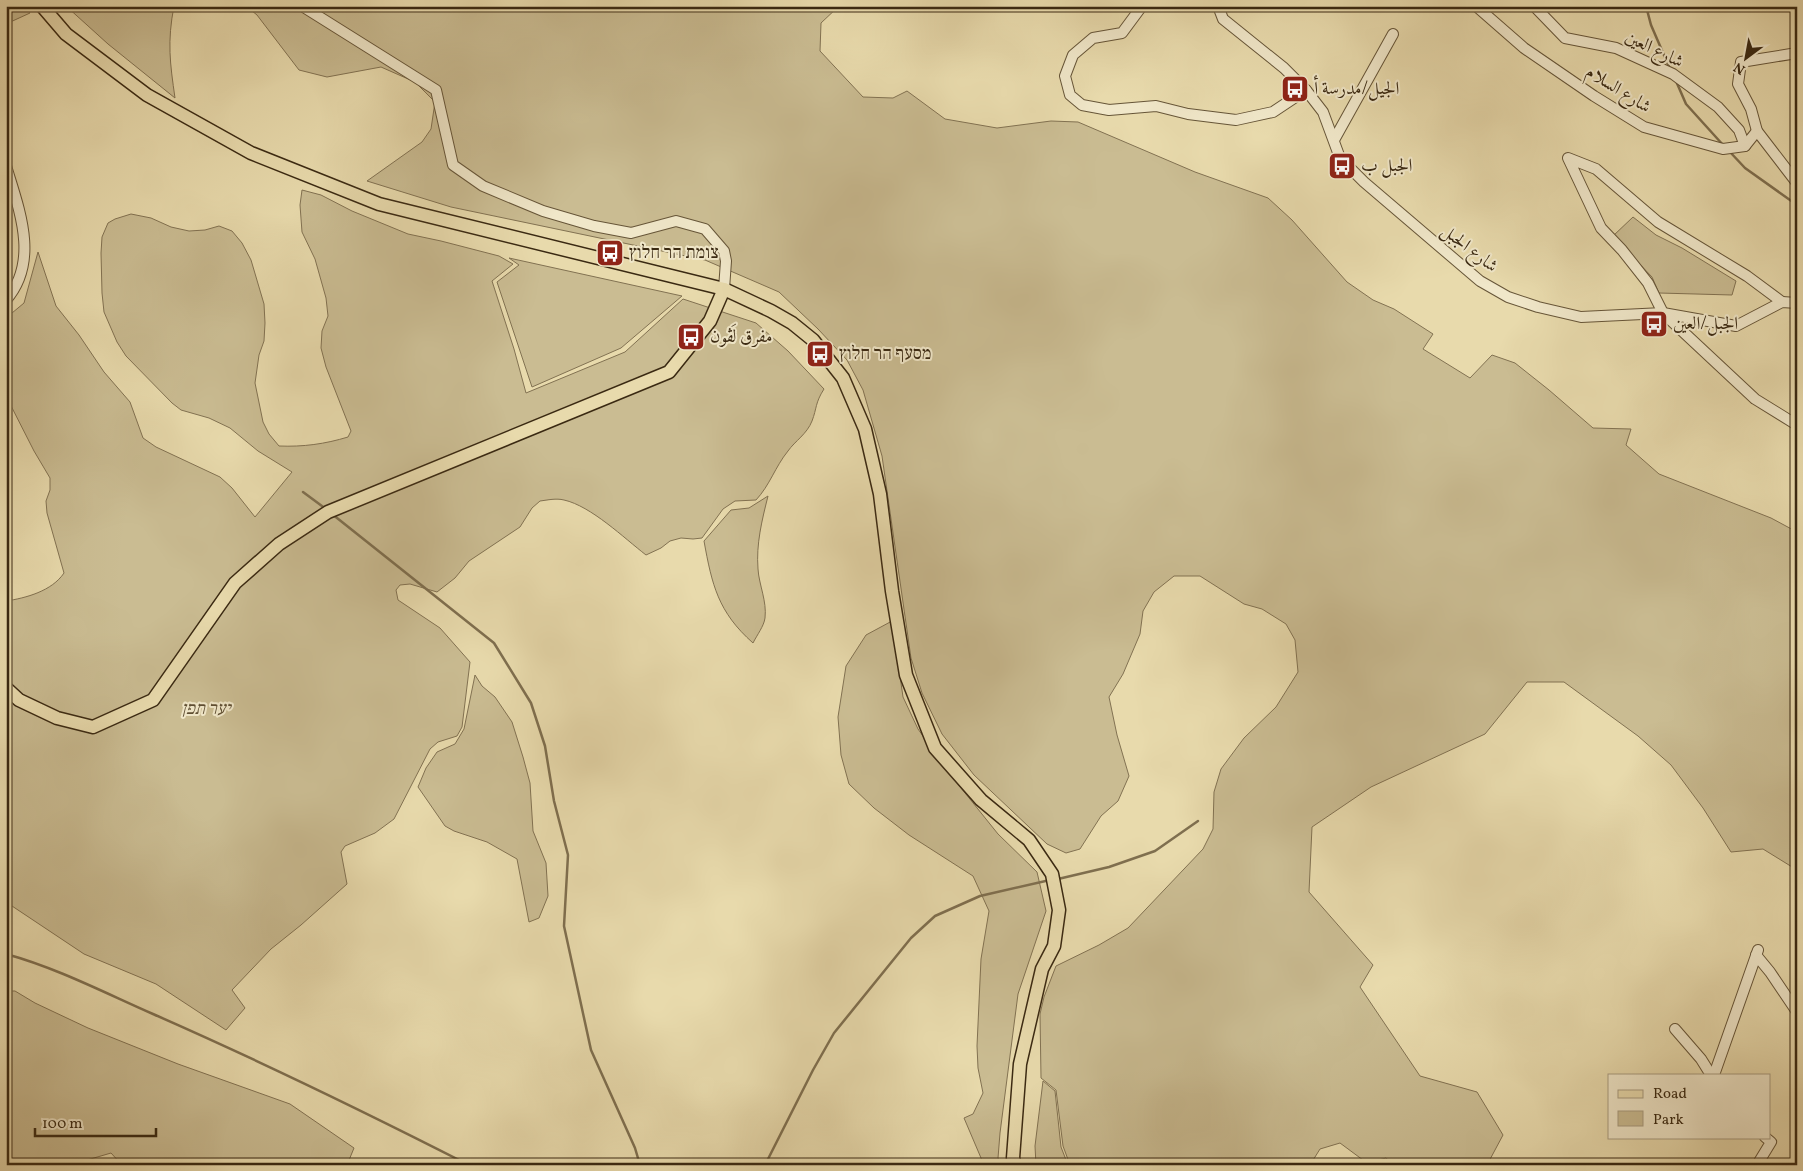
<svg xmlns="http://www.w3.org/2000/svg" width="1803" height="1171" viewBox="0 0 1803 1171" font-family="Vollkorn,Amiri,'Frank Ruhl Libre',serif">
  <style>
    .green { fill: #cabc92; stroke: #827252 }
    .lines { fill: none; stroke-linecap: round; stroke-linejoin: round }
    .stream { stroke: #7f6f4f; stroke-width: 2.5 }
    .minor-casing { stroke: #665538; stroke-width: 12 }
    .major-casing { stroke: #3a2912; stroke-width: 15 }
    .minor { stroke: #f0e7c9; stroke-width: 10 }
    .major { stroke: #e8daac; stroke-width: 12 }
    .labels { text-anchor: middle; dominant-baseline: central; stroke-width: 4; stroke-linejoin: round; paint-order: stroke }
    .street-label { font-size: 18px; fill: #3a2912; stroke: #f0e7c9 }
    .poi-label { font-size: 18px; fill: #3a2912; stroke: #f0e7c9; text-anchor: start }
    .park-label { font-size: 18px; font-style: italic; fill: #5e4e32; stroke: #f0e7c9 }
  </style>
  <rect width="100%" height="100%" fill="#e8daac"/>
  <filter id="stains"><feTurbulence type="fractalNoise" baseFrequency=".004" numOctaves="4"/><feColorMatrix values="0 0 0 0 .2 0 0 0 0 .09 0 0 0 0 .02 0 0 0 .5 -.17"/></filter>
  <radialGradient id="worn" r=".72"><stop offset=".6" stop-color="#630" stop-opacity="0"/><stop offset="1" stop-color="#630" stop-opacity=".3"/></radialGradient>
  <!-- green -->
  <g class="green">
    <path d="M6,6H25L30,13L6,24Z"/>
    <path d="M66,6H174C167,42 170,63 175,98L108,44Z"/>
    <path d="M246,6H839L821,23L820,51L863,97L893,98L907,91L945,119L997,128L1051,121L1078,122L1195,172L1268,198L1292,220L1347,282L1373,300L1394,309L1433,334L1423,349L1470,378L1492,355L1515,363L1549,390L1593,428L1631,429L1626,445L1659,474L1771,518L1797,532V870L1763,849L1731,852L1703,808L1671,765L1638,736L1564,682H1527L1485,734L1371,787L1312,827L1309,892L1373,965L1360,987L1420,1076L1477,1092L1503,1135L1487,1165H1394L1386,1158L1367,1163L1340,1143L1320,1149L1310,1165H1070L1063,1146L1056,1090L1041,1078L1040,1014L1044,997L1056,966L1099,945L1128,928L1203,849L1213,829L1214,792L1221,769L1244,738L1276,707L1298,672L1295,640L1286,624L1262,609L1244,604L1200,576H1174L1154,592L1143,611L1140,634L1123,674L1109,697L1117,735L1129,776L1118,801L1101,816L1080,849L1066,853L1047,844L974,775L942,734L922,693L911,658L882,456L863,390L847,360L818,329L779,292L705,260L451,207L367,181L422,142L431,129L435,102L415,82L381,67L327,77L299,70L257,15Z"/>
    <path d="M302,190L321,195L352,211L408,234L441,241L499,256L513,264L492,281L514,349L526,393L625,352L683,299L756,323L788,351L824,389C815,403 817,408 812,421C807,434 795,441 788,451C775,467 770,485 756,500L735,501L723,509L702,538L693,539L681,538L670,541L661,548L646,555C624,538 591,506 564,500C556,498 548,500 540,501L532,508L520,527L469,561L455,578L437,592L410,584L400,585L396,590L398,600L440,628L470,662L462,727L457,736L438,742L430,749L394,819L375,833L345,846L341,852L347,884L301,925L271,949L232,990L245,1008L226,1030L156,984L84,954L6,902V601C26,598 52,591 64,573L47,513L46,501L50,490V478L34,451L6,396V318L24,303L38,252L56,306L79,335L104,372L130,402L143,438L156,447L220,477L232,488L255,517L292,472L258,451L230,428L209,418L181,410L172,403L126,356L117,342L104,312L102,293L101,253L102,237L108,223L115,219L131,214L151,218L171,227L189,231L205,230L219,226L232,231L242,243L251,260L264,304L265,323L264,341L259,355L255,383L263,422L269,434L279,446C303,447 325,444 348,437L351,431L326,367L321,348L322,331L328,316L326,298L315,259L302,232L300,205Z"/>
    <path d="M1633,217L1656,235L1682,248L1736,281L1732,295L1659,293L1652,277L1613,236Z"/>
    <path d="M509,258L682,296L621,348L532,387L497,282L519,265Z"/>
    <path d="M768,496C762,520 756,544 758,569C759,585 767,601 765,618C764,626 757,635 753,643C718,612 712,585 704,541L731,510L749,508Z"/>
    <path d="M892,621L903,697L918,729L949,773L998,834L1037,872L1046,911L1018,994L1000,1133L998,1158L1000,1165H984L964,1118L973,1114L983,1093L978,1068L977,1046L981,959L989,911L973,876L909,835L874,808L849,784L841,755L838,717L846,666L866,635Z"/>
    <path d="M475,675L482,686L495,697L512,722L523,757L530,783L533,831L546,863L548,896L539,918L529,922L517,859L487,842L454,831L445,826L418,787L426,768L437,752L455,744L464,729Z"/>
    <path d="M6,991H15L35,1003L88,1028L178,1064L290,1104L354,1148L347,1165H122L111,1153L70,1165H6Z"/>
    <path d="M1043,1081L1055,1091L1061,1147L1068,1165H1036L1035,1146Z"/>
  </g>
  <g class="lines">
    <!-- stream -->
    <g class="stream">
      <path d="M1646,6L1651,25L1670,69"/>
      <path d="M1676,81L1686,104L1724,146"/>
      <path d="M1730,152L1745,168L1797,205"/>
      <path d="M303,492L326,509"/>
      <path d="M332,514L494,643L531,703L545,746L554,801L568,855L564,926L591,1050L635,1148L640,1165"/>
      <path d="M1058,879L1109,867L1155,851L1198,821"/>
      <path d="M6,954C57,968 105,993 153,1014C260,1061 365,1112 469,1165"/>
      <path d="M765,1165L813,1070L834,1033L911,938L935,916L980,896L1050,880"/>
    </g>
    <!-- minor casing -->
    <g class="minor-casing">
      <g id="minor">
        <path d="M302,6L436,90L453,165L483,186L543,211L594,226L631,233L676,221L705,229L724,251L726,261L724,289"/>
        <path d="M1142,6L1122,33L1093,38L1073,55L1065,76L1070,95L1082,105L1109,110L1156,106L1188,114L1236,120L1273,112L1306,90"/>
        <path d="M1218,6L1223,19L1284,68L1306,90L1323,112L1340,158L1364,182L1480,281L1508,297L1538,307L1581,317L1663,313L1736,326L1782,302L1797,303"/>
        <path d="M1476,6L1524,48L1594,96L1644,127L1723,149L1745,146L1757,131"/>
        <path d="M1534,6L1565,38L1616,48L1673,74L1718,107L1739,130L1745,146"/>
        <path d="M1797,53L1741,62L1738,84L1751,109L1757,131L1797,183"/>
        <path d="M1334,140L1393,34"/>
        <path d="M6,166C19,209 40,261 6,300"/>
        <path d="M1782,302L1747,276L1658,222L1596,169L1568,158L1601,228L1622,250L1648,283L1663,313L1755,399L1797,425"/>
        <path d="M1756,955L1770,972L1797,1012"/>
        <path d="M1675,1029L1701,1059L1711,1075"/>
        <path d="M1714,1075L1758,950"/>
        <path d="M1757,1165L1771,1142L1765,1137"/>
      </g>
    </g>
    <!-- major casing -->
    <g class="major-casing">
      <g id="major">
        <path d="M42,6L66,34L147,95L251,153L379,204L724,289L771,311L792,323L813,340L843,378L865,429L880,494L892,591L906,675L935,748L981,800L1029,840L1052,874L1059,910L1054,946L1042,969L1020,1064L1013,1158L1015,1165"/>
        <path d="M6,688L19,700L57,718L93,727L153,700L235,583L279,544L328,512L669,372L710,321L724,289"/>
      </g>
    </g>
    <!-- minor -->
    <use href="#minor" class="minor"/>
    <!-- major -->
    <use href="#major" class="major"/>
  </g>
  <!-- icons -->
  <defs>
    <g id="bus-square" transform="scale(1.4375)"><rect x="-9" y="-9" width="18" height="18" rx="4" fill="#8f2418" stroke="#f0e7c9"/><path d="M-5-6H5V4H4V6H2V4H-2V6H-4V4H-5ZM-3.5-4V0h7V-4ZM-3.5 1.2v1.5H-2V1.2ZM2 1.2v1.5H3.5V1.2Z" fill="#fff"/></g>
  </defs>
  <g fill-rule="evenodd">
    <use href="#bus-square" x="1295" y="89"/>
    <use href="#bus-square" x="1342" y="166"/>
    <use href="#bus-square" x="610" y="253"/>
    <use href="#bus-square" x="1654" y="324"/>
    <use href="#bus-square" x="691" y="337"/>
    <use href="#bus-square" x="820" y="354"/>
  </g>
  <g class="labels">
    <!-- street labels -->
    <g class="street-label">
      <text transform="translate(1654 50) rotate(26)">شارع العين</text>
      <text transform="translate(1618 90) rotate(32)">شارع السلام</text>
      <text transform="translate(1469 249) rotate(38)">شارع الجبل</text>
    </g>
    <!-- poi labels -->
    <g class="poi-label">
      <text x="1314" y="89">الجيل/مدرسة أ</text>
      <text x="1361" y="166">الجبل ب</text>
      <text x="629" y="253">צומת הר חלוץ</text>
      <text x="1673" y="324">الجبل/العين</text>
      <text x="710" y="337">مفرق لَڤون</text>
      <text x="839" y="354">מסעף הר חלוץ</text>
    </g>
    <!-- park labels -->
    <g class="park-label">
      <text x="206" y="709">יער תפן</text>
    </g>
  </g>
  <!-- margin -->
  <rect width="1803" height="1171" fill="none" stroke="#e8daac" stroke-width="25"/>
  <rect x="8" y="8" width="1788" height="1156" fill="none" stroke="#3a2912" stroke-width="2.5"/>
  <rect x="12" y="12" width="1778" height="1146" fill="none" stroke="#3a2912"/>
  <!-- legend -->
  <rect x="1608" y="1074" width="162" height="65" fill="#f0e7c9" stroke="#a79b80"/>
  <rect x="1618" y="1090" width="25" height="8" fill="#e8daac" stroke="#a79b80"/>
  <text x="1653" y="1098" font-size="15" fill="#3a2912">Road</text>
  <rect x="1618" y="1111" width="25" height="15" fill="#cabc92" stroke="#a79b80"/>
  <text x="1653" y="1124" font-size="15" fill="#3a2912">Park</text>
  <!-- north arrow -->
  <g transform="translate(1746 58) rotate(212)" stroke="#f0e7c9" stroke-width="4" paint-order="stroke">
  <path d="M0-4L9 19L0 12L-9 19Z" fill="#3a2912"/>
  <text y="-8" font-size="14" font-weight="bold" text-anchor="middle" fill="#3a2912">N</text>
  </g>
  <!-- scale -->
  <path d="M35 1128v8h121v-8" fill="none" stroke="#3a2912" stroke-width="2.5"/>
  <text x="42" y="1128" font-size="15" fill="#3a2912" stroke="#f0e7c9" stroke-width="4" paint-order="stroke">100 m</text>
  <rect width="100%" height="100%" filter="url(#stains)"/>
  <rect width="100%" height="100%" fill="url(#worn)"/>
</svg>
